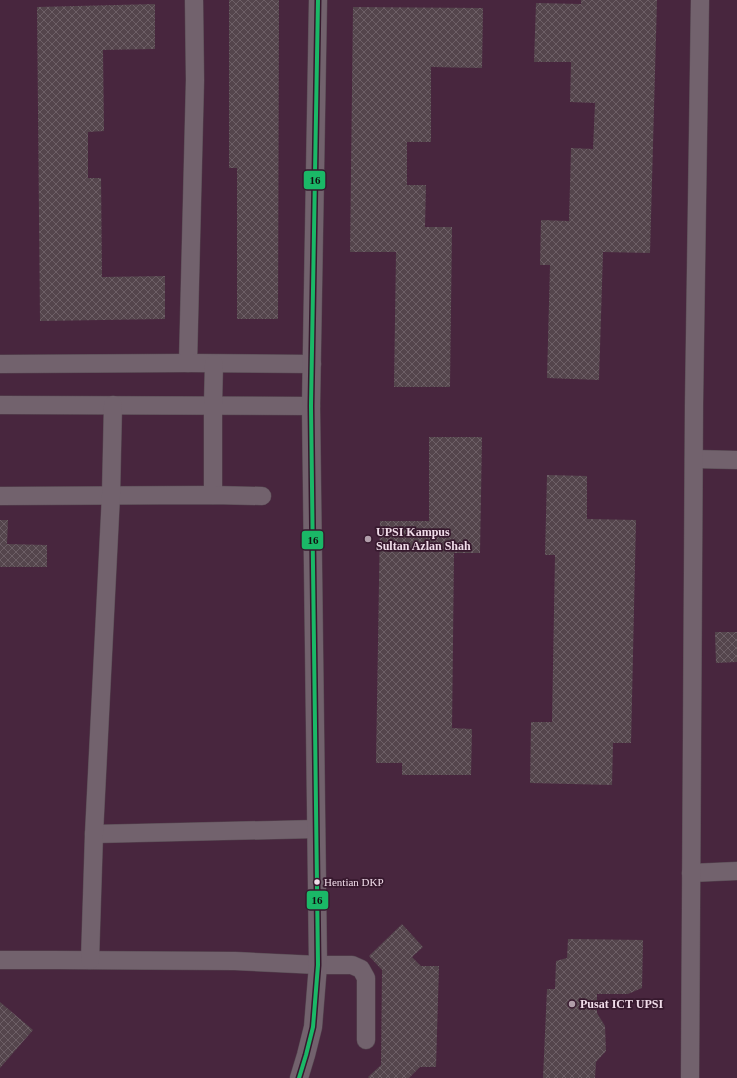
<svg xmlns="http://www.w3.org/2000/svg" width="737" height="1078" viewBox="0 0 737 1078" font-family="'Times New Roman',serif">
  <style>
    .built { fill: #48263e }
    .building { fill: url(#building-cross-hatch) }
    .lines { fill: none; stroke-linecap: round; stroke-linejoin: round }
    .minor-casing { stroke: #564851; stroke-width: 19 }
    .minor { stroke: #72626d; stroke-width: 18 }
    .bus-1-casing { stroke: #37192e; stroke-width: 7 }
    .bus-1 { stroke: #1ab867; stroke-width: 4 }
    .poi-dot { fill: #b19eaa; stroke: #37192e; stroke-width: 1.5 }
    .bus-dot { fill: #f0dce9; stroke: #37192e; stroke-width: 1.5 }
    .labels { text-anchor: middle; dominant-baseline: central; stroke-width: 3.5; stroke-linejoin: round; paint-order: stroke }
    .bus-label { font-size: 11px; fill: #f0dce9; stroke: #37192e; text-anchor: start }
    .poi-label { font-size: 12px; font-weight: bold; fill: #f0dce9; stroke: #37192e; text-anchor: start }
    .line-badge { stroke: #37192e; stroke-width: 1.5 }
    .pale-badge-label { font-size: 11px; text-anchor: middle; font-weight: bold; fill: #111 }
  </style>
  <defs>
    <pattern id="building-cross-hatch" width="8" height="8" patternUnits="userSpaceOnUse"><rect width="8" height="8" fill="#54454c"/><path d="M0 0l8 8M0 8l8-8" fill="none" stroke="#6d5f66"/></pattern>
  </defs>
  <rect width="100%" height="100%" fill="#3b2a35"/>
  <!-- built -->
  <rect class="built" x="0" y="0" width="737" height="1078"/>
  <!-- building -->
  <g class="building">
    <path d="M229,0H279L278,319H237V168H229Z"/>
    <path d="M581,0H657L650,253L603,252L599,380L547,378L550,265H540L541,220L569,221L571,148L593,149L595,103L570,102L571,62H534L536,3L581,4Z"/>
    <path d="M155,4V49L103,50L104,131L88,132V178H101L102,277L165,276V319L40,321L37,7Z"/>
    <path d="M353,7L483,8L482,68L431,67V142H407V185H426L425,227H452L450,387H394L396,252H350Z"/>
    <path d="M429,437H482L480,553H454L452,728L472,729L471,775H402V763H376L380,521H429Z"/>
    <path d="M547,475L587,476V519L636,520L631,743H613L612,785L530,783L531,722H552L555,555H545Z"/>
    <path d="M0,520H8L7,544L47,545V567H0Z"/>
    <path d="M715,632H737V662L716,663Z"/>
    <path d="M402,924L423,947L412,957L421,966H439L436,1067H420L409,1078H369L368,1077L381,1065L382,970L369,956Z"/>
    <path d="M568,939L643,940L642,988L628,994H597V1013L605,1026L606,1051L596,1062L595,1078H543L547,989H555L556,961L567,958Z"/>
    <path d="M0,1002L33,1030L0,1068Z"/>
  </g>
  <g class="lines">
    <!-- minor casing -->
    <g class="minor-casing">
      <g id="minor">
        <path d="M188,363L195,80L194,0"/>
        <path d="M0,364L188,363L312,364"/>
        <path d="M0,405L311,406"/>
        <path d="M694,459L737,460"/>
        <path d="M213,495V405L214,364"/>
        <path d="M0,496L213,495L262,496"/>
        <path d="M94,834L316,829"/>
        <path d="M691,873L737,871"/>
        <path d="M0,960H56L235,961L318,965H352L361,969L366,978V1040"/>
        <path d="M90,960L94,834L111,495L113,405"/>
        <path d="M299,1078L306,1055L313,1027L318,965L311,406L318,0"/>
        <path d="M690,1078L694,405L700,0"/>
      </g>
    </g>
    <!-- minor -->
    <use href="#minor" class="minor"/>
    <!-- bus-1 casing -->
    <g class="bus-1-casing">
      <path id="bus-1" d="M299,1078L306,1055L313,1027L318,965L311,406L318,0"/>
    </g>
    <!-- bus-1 -->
    <use href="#bus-1" class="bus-1"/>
  </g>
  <!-- markers -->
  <g class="poi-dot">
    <circle cx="368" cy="539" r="4"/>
    <circle cx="572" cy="1004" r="4"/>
  </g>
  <circle class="bus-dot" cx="317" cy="882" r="3.5"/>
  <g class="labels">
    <!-- bus labels -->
    <g class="bus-label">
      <text x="324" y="882">Hentian DKP</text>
    </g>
    <!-- poi labels -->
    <g class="poi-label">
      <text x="376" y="532">UPSI Kampus<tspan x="376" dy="14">Sultan Azlan Shah</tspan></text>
      <text x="580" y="1004">Pusat ICT UPSI</text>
    </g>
  </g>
  <g class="line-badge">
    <rect x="303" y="170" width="23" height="20" rx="4" fill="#1ab867"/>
    <rect x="301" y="530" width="23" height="20" rx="4" fill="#1ab867"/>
    <rect x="306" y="890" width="23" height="20" rx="4" fill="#1ab867"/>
  </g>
  <g class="pale-badge-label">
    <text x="315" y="184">16</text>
    <text x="313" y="544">16</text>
    <text x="317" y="904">16</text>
  </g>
</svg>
